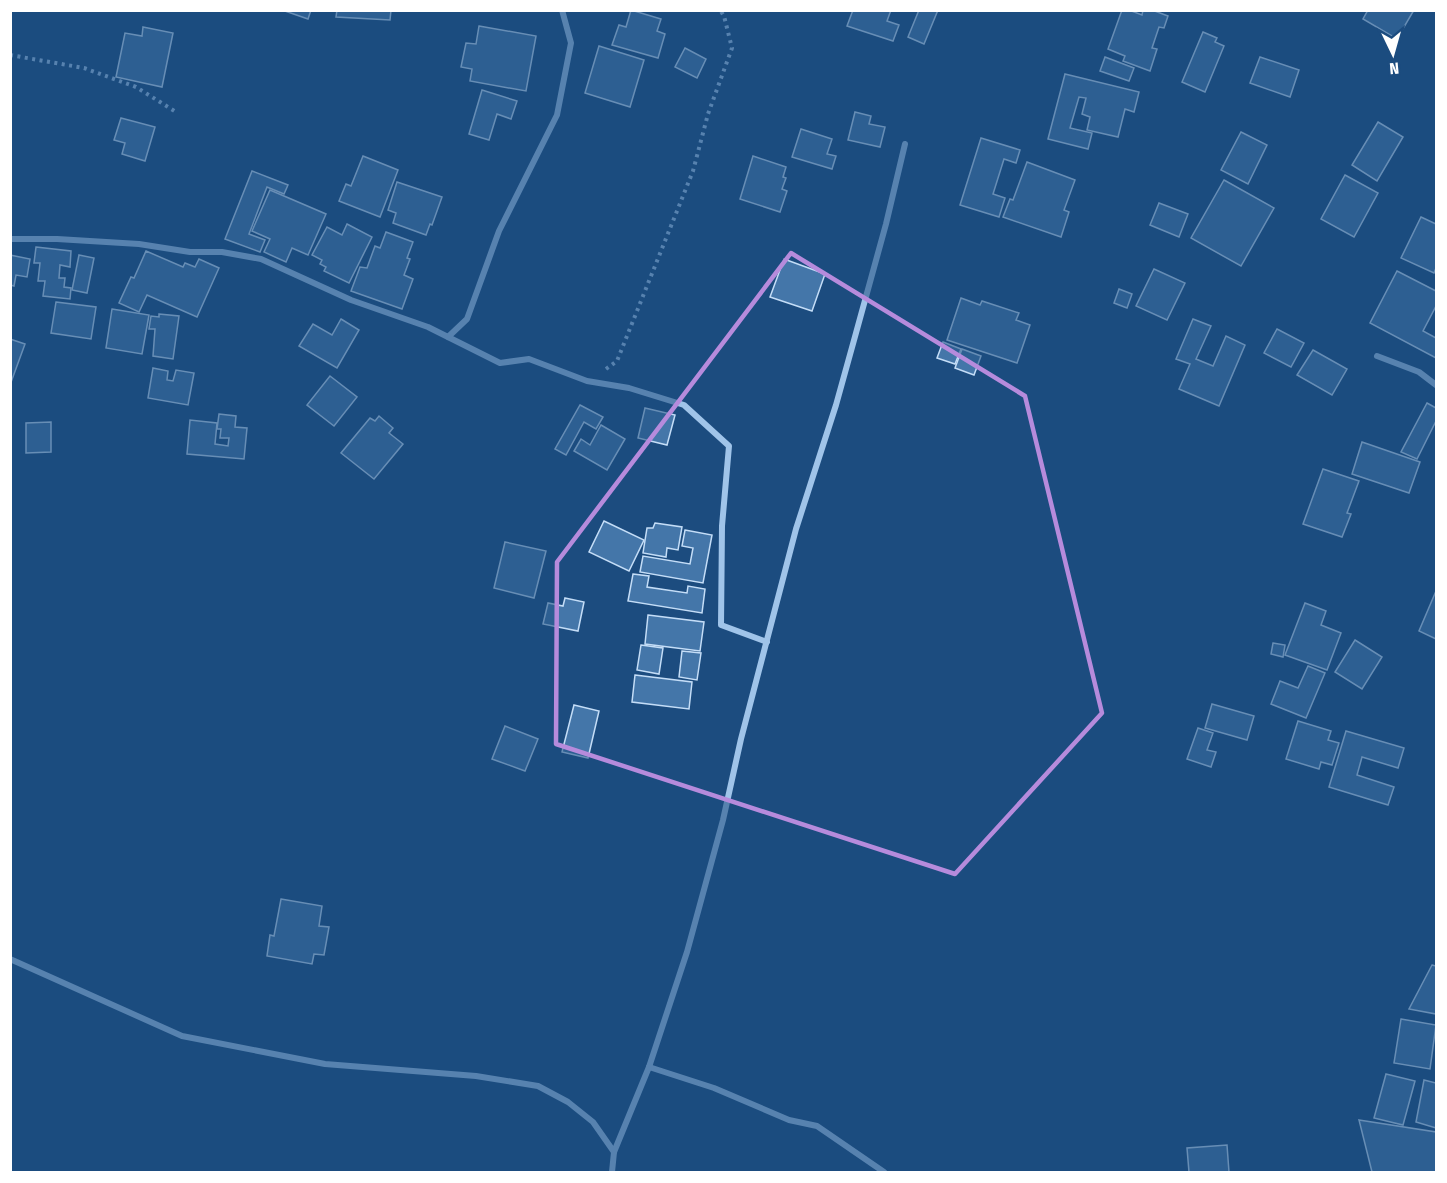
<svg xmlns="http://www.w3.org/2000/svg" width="1447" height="1183" viewBox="0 0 1447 1183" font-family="'Fira Sans Condensed',sans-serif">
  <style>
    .building { fill: #4476a9; stroke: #c4ddf7; stroke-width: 1.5 }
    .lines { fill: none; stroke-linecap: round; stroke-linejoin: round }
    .path { stroke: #a0c4e9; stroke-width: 4; stroke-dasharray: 3 4.5; stroke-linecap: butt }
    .minor { stroke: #a0c4e9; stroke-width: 6 }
    .marked { fill: none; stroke: #b68bdc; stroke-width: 4.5; stroke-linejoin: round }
  </style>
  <rect width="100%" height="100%" fill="#1c4c7f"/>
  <!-- building -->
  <g class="building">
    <path d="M282,10H311L308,19Z"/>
    <path d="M337,10H391L390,20L336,17Z"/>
    <path d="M631,10L661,19L657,31L665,34L658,58L612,45L619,25L626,27Z"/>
    <path d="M853,10H891L887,21L899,25L893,41L847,26Z"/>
    <path d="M919,10H938L924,44L908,37Z"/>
    <path d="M1122,10H1129L1142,15L1143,10H1152L1168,16L1164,28L1159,27L1152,48L1157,49L1150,71L1123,61L1125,56L1108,49Z"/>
    <path d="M1368,10H1414L1397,39L1363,19Z"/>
    <path d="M479,26L536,36L526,91L470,81L472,69L461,67L466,43L476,44Z"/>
    <path d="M143,27L173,33L162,87L116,77L125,33L142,36Z"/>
    <path d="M1203,32L1217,38L1215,42L1224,46L1205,92L1182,82Z"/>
    <path d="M599,46L644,60L630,107L585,93Z"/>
    <path d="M685,48L706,59L697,78L675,67Z"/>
    <path d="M1105,57L1134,68L1129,81L1100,71Z"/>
    <path d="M1260,57L1299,70L1290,97L1250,83Z"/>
    <path d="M1065,74L1139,92L1134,112L1125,109L1118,137L1087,130L1090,117L1082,114L1086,98L1079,97L1070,128L1092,133L1088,149L1048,139Z"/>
    <path d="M482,90L517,101L511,119L497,114L489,140L469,134Z"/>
    <path d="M855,112L871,116L869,124L885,127L880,147L848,140Z"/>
    <path d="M121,118L155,127L145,161L122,154L125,143L114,140Z"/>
    <path d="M1378,122L1403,137L1377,181L1352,165Z"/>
    <path d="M801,129L832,139L827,154L836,156L832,169L792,157Z"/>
    <path d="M1241,132L1267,145L1248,184L1221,170Z"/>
    <path d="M981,138L1020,150L1016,163L1004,159L993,194L1005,198L999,217L960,205Z"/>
    <path d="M363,156L398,170L380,217L339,201L346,184L351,186Z"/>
    <path d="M753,156L786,167L783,177L786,178L782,189L787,191L780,212L740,199Z"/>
    <path d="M1027,162L1075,180L1064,210L1069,212L1061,237L1003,217L1010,199L1013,200Z"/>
    <path d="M252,171L288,185L284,194L267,187L249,234L265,240L260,252L225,239Z"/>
    <path d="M1345,175L1378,193L1354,237L1321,219Z"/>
    <path d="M1224,180L1274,208L1241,266L1191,238Z"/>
    <path d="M397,182L442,197L432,225L430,224L426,235L393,223L396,213L388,210Z"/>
    <path d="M270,190L326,214L308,255L292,248L286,262L264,252L270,239L252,231Z"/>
    <path d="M1159,203L1188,214L1179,237L1150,225Z"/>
    <path d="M1421,217L1436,224V268L1434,273L1401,258Z"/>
    <path d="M347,224L372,237L349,283L324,271L326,267L320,264L322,260L312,255L327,227L342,235Z"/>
    <path d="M386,232L413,242L407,258L410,259L404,275L413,279L402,309L351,291L360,267L367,268L375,246L380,248Z"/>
    <path d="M36,247L71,251L70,267L60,265L59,278H65L64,287L71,288L70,299L43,296L45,281H38L40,263H34Z"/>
    <path d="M146,251L183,267L185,263L195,267L199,259L219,268L197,317L147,295L139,312L119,303L131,277L134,278Z"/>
    <path d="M10,255L30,259L27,277L16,275L14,286L10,285Z"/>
    <path d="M79,255L94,258L87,293L72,290Z"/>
    <path d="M784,259L825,274L812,311L770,297Z"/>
    <path d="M1154,269L1185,283L1167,320L1136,306Z"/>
    <path d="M1397,271L1436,291V306L1423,331L1436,338V358L1370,323Z"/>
    <path d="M1119,289L1132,294L1127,308L1114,303Z"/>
    <path d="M961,298L980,305L982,301L1019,313L1016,320L1030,325L1017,363L947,340Z"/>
    <path d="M56,302L96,307L91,339L51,333Z"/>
    <path d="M112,309L149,315L142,354L106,348Z"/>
    <path d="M159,314L179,316L173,359L153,356L155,329H149L151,316L159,317Z"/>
    <path d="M341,319L359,330L337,368L299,346L313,324L332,335Z"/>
    <path d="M1193,319L1211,326L1196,359L1213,366L1226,336L1245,345L1219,406L1179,389L1190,364L1176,359Z"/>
    <path d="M1277,329L1304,343L1291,367L1264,353Z"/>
    <path d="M10,339L25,344L10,385Z"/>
    <path d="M943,342L961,349L955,364L937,358Z"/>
    <path d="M962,349L981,356L974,375L955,368Z"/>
    <path d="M1313,350L1347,369L1332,395L1297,375Z"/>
    <path d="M153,368L168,371L167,380L173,381L176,370L194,373L188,405L148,398Z"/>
    <path d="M330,376L357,397L334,426L307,405Z"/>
    <path d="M1427,403L1436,408V421L1417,459L1401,452Z"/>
    <path d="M580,405L603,417L596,429L584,422L566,455L555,449Z"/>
    <path d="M645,408L675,415L667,445L638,438Z"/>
    <path d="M219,414L236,416L235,427L247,428L244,459L187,454L190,420L217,423L215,444L228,446L229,438H220L221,429H217Z"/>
    <path d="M379,416L393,428L389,433L403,444L374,479L341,453L370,418L375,421Z"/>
    <path d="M51,422V452L26,453V423Z"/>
    <path d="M601,425L625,439L607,470L574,451L581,439L590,445Z"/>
    <path d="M1362,442L1420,462L1409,493L1352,474Z"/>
    <path d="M1323,469L1359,481L1347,513L1351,514L1342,537L1303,524Z"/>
    <path d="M604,521L644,540L629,571L589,552Z"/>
    <path d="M655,523L682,527L678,550L667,548L666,557L643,553L647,528H653Z"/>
    <path d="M685,530L712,535L703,583L640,572L643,556L690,564L693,548L682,546Z"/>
    <path d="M505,542L546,551L534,598L494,588Z"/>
    <path d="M633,574L649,576L647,587L687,593L688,586L705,589L702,613L628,601Z"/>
    <path d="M1436,591V639L1419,631Z"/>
    <path d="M565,598L584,602L578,631L543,624L548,603L563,606Z"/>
    <path d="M1305,603L1326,611L1321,625L1341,633L1327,670L1285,655Z"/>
    <path d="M648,615L704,622L700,651L645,644Z"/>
    <path d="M1355,640L1382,657L1362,689L1335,672Z"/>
    <path d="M1273,643L1285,645L1283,657L1271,654Z"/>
    <path d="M641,645L663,648L659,674L637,670Z"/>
    <path d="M682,651L701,653L697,680L679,677Z"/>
    <path d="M1308,666L1325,673L1306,718L1271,704L1280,681L1298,688Z"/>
    <path d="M635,675L692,682L689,709L632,702Z"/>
    <path d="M1212,704L1254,716L1247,740L1205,728Z"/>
    <path d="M574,705L599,711L588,758L562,752Z"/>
    <path d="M1298,721L1331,731L1328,740L1339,743L1332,765L1321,762L1319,769L1286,759Z"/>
    <path d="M505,726L538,739L525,771L492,759Z"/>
    <path d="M1198,728L1213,733L1207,750L1216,752L1211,767L1187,759Z"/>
    <path d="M1346,731L1404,748L1398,768L1362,757L1357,775L1394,787L1388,805L1329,787Z"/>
    <path d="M281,899L322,906L319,926L329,927L324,955L314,954L312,964L267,956L270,935L274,936Z"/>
    <path d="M1432,965L1436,966V1014L1409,1009Z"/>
    <path d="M1401,1019L1436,1025L1430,1069L1394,1063Z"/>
    <path d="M1386,1074L1415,1081L1403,1125L1374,1118Z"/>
    <path d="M1424,1080L1436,1083V1128L1416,1122Z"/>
    <path d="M1359,1120L1436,1132V1172H1372Z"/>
    <path d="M1227,1145L1229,1172H1189L1187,1148Z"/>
  </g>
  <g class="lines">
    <!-- path -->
    <g class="path">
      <path d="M10,55L84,68L136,87L176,112"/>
      <path d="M606,369L617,361L693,171L708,114L732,48L724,16L720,10"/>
    </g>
    <!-- minor -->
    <g class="minor">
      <path d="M10,239H57L139,244L190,252H222L261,259L351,300L428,327L500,363L529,359L587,381L629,388L684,405L729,446L722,526L721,625L767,642"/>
      <path d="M448,337L467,319L499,231L557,115L571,43L562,10"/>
      <path d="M1377,356L1419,372L1436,385"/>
      <path d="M10,959L182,1036L325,1064L476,1076L538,1086L568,1102L593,1122L614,1152L612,1172"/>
      <path d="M649,1067L714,1088L789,1120L817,1126L884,1172"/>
      <path d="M614,1152L649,1067L687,952L723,820L741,739L796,529L836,405L856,333L886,224L905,144"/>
    </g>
  </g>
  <!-- marked area -->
  <path d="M0 0H1447V1183H0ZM791,253L1025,396L1102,713L955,874L556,744L557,562Z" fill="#1c4c7f" fill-opacity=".55" fill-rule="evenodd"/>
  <path class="marked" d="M791,253L1025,396L1102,713L955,874L556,744L557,562Z"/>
  <!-- border -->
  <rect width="1447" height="1183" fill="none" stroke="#ffffff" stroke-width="24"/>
  <!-- north arrow -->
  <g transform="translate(1393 54) rotate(175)" stroke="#1c4c7f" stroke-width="4.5" paint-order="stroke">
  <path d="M0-4.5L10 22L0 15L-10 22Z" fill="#ffffff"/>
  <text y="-9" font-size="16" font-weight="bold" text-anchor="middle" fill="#ffffff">N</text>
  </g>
</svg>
